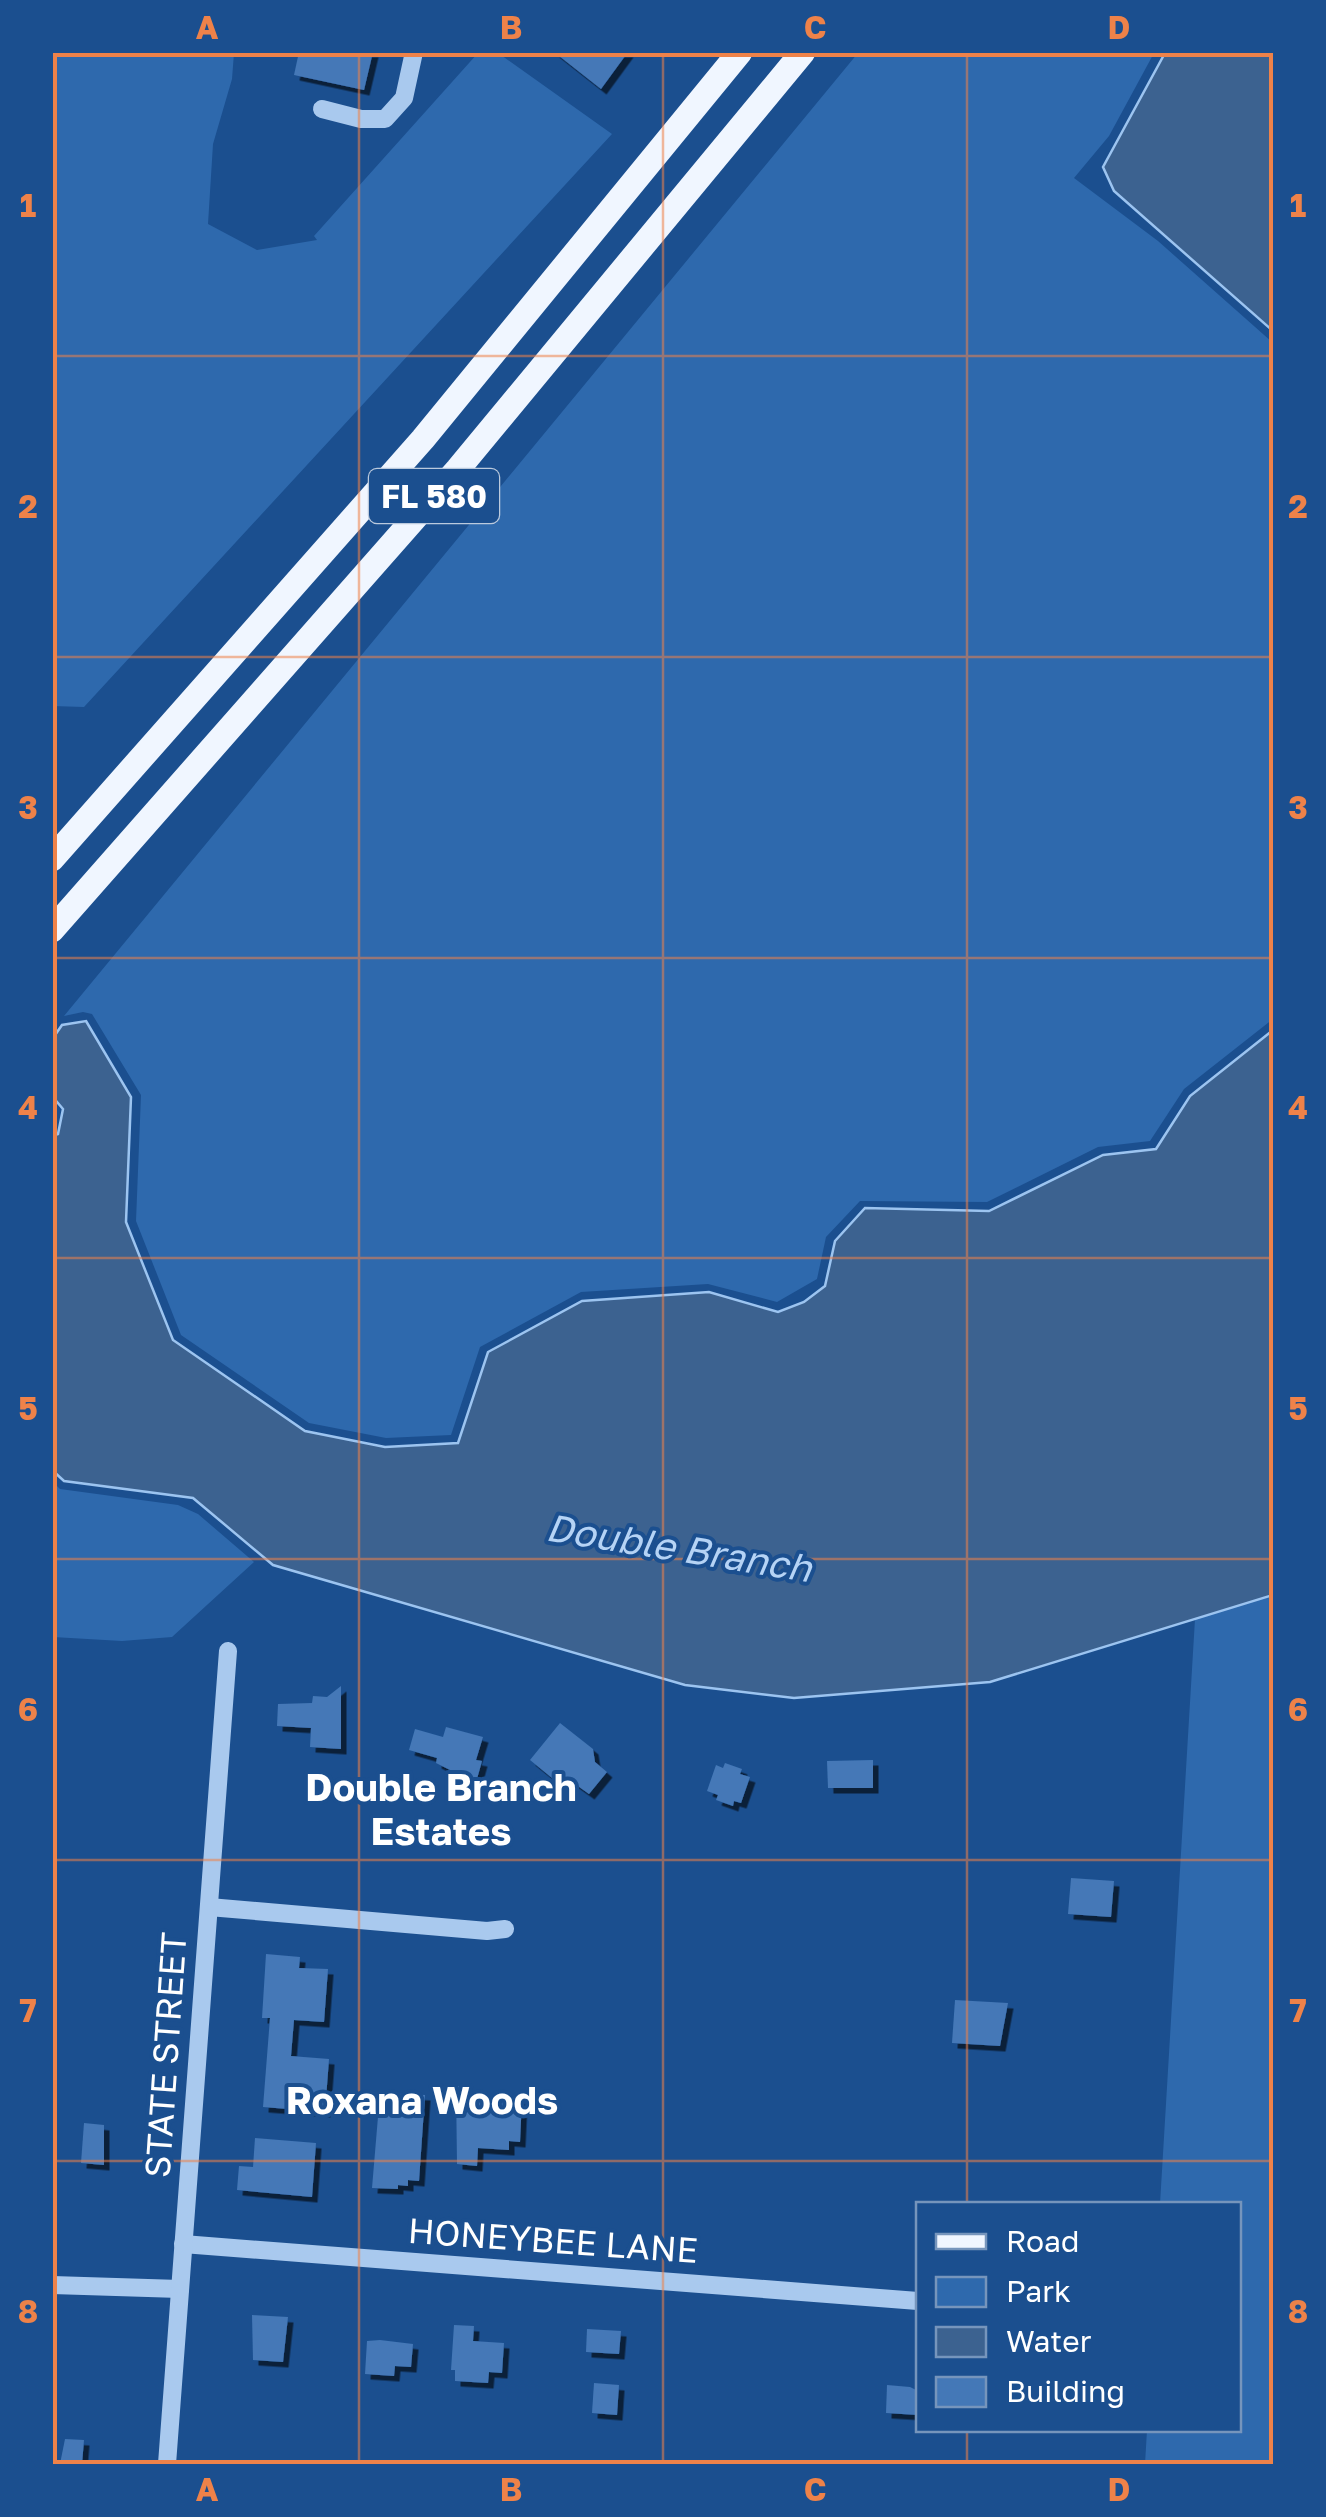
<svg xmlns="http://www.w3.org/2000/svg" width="1326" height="2517" viewBox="0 0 1326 2517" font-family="'Golos Text',sans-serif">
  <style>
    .green { fill: #2e69ad }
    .water { fill: #3c6290; stroke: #9cc4f0; stroke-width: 2.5 }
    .building { fill: #4478b7; filter: url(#shadow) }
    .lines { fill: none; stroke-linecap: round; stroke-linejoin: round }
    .minor { stroke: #a9c9ee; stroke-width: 18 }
    .major { stroke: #f0f6ff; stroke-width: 25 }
    .grid { fill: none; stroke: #ee8249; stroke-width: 2.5; stroke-opacity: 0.55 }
    .labels { text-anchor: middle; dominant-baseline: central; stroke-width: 8; stroke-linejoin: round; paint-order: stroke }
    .shield { fill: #1b4f8f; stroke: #bbcadd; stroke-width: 2.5 }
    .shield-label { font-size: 32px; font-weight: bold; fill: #fff }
    .street-label { font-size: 35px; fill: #fff; stroke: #1b4f8f }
    .water-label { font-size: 38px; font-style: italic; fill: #b5d3f5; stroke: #1b4f8f }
    .neighbourhood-label { font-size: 38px; font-weight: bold; fill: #fff; stroke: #1b4f8f }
    .neatline { fill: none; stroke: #ee8249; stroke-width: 4 }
    .grid-label { font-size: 32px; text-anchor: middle; font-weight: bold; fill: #ee8249 }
  </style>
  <defs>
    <filter id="shadow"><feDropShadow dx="5.5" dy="5.5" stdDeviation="0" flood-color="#0009"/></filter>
  </defs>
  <rect width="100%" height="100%" fill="#1b4f8f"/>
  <!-- green -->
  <g class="green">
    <path d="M52,53H234L232,79L213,144L208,224L257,250L317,240L314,236L478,53H498L612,134L84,707L52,706Z"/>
    <path d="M858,53H1154L1109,136L1074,178L1158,241L1273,343V1019L1184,1089L1150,1141L1098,1147L987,1202L860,1201L826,1237L817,1279L777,1302L708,1284L581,1292L480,1347L451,1435L386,1438L309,1423L181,1335L136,1221L141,1095L92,1014L83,1012L64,1016Z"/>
    <path d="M53,1482L60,1489L178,1505L198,1514L254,1562L172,1637L122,1641L53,1637Z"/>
    <path d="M1273,1595V2464H1145L1147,2430H1238V2204H1160L1195,1619Z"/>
  </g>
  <!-- water -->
  <g class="water">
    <path d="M1165,53H1273V331L1114,191L1103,167Z"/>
    <path d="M86,1021L131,1097L126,1222L173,1340L305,1431L385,1447L458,1443L488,1352L582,1301L709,1292L778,1312L804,1302L825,1286L835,1241L865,1208L989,1211L1103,1155L1156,1149L1190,1096L1273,1030V1595L990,1682L794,1698L685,1685L273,1565L193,1498L64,1481L52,1470V1136L58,1134L63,1109L52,1096L53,1038L62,1025Z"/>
  </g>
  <!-- building -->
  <g class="building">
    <path d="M299,52H373L364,90L294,75Z"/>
    <path d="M554,52H628L601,89Z"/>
    <path d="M341,1686V1749L310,1747L311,1728L277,1726L278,1704L312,1703L313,1696L327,1697Z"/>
    <path d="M560,1723L593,1749L595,1762L607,1772L589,1794L568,1779L552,1778L530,1760Z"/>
    <path d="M446,1727L483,1737L476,1760L482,1761L475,1786L450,1778L452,1771L436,1763L437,1758L409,1750L415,1729L443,1737Z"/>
    <path d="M873,1760V1788H828L827,1761Z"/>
    <path d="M725,1763L742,1769L740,1774L750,1777L741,1803L734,1801L733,1806L716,1800L718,1795L707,1791L716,1765L723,1768Z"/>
    <path d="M1071,1878L1114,1881L1111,1917L1068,1914Z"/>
    <path d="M266,1954L300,1957L299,1968L328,1969L324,2022L294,2020L291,2056L329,2059L325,2112L263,2107L270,2018H262Z"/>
    <path d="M955,2000L1008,2003L1000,2046L952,2043Z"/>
    <path d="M456,2086L471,2087V2095L522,2099L520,2142L509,2141V2150L478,2148L477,2166L457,2164Z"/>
    <path d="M380,2093L425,2095L419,2181L408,2180V2186L398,2185V2189L372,2188Z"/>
    <path d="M84,2123L104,2125V2165L81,2163Z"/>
    <path d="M255,2138L316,2143L312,2197L237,2190L239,2166L253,2167Z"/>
    <path d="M252,2315L288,2317L283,2362L253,2360Z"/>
    <path d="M454,2325L474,2326L473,2341L504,2343L502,2373L489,2372L488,2383L455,2381V2370H451Z"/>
    <path d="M587,2329L621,2331L619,2354L586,2352Z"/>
    <path d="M380,2340L413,2344L411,2367L395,2366L394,2376L365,2374L367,2341Z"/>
    <path d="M594,2383L619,2385L617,2415L592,2413Z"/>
    <path d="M887,2385L910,2387L918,2391V2415L886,2413Z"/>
    <path d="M65,2439L84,2440L82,2464H60Z"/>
  </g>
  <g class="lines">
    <!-- minor -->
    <g class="minor">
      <path d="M322,109L361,119H385L404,98L414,52"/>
      <path d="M209,1907L487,1931L505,1929"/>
      <path d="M183,2244L918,2301"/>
      <path d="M52,2285L180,2289"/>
      <path d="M167,2464L228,1651"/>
    </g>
    <!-- major -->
    <g class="major">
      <path d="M52,859L423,439L740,52"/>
      <path d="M52,930L458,469L803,52"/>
    </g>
  </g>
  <!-- grid -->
  <path class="grid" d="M359,52V2464M663,52V2464M967,52V2204M52,356H1274M52,657H1274M52,958H1274M52,1258H1274M52,1559H1274M52,1860H1274M52,2161H1274M967,2430V2464"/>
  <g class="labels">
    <!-- shield labels -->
    <rect class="shield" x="369" y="469" width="130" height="54" rx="8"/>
    <g class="shield-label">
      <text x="434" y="496">FL 580</text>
    </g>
    <!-- street labels -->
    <g class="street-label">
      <text transform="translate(165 2055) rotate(-86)">STATE STREET</text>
      <text transform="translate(553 2240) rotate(4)">HONEYBEE LANE</text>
    </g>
    <!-- water labels -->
    <g class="water-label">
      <text transform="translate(679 1547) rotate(9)">Double Branch</text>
    </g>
    <!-- neighbourhood labels -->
    <g class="neighbourhood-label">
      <text x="441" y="1786">Double Branch<tspan x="441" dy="44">Estates</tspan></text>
      <text x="422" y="2099">Roxana Woods</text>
    </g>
  </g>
  <!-- border -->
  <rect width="1326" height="2517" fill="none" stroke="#1b4f8f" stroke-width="110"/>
  <!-- legend -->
  <rect x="916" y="2202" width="325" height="230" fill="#1b4f8f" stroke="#7695bc" stroke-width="2.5"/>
  <rect x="936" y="2234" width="50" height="15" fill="#f0f6ff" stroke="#7695bc" stroke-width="2.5"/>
  <text x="1006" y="2252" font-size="30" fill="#ffffff">Road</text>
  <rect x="936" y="2277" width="50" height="30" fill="#2e69ad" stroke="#7695bc" stroke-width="2.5"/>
  <text x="1006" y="2302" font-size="30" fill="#ffffff">Park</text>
  <rect x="936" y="2327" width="50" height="30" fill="#3c6290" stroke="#7695bc" stroke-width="2.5"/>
  <text x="1006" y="2352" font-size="30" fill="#ffffff">Water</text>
  <rect x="936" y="2377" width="50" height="30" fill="#4478b7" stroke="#7695bc" stroke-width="2.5"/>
  <text x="1006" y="2402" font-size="30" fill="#ffffff">Building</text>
  <rect x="55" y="55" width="1216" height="2407" class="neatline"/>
  <g class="grid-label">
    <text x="207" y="39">A</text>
    <text x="511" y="39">B</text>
    <text x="815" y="39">C</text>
    <text x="1119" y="39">D</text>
    <text x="28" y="217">1</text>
    <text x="1298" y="217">1</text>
    <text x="28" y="518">2</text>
    <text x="1298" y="518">2</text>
    <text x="28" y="819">3</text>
    <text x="1298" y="819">3</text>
    <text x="28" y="1119">4</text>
    <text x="1298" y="1119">4</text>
    <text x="28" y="1420">5</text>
    <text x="1298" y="1420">5</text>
    <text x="28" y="1721">6</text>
    <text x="1298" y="1721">6</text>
    <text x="28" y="2022">7</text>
    <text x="1298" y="2022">7</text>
    <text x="28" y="2323">8</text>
    <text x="1298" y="2323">8</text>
    <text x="207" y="2501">A</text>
    <text x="511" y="2501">B</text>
    <text x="815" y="2501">C</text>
    <text x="1119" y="2501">D</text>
  </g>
</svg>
